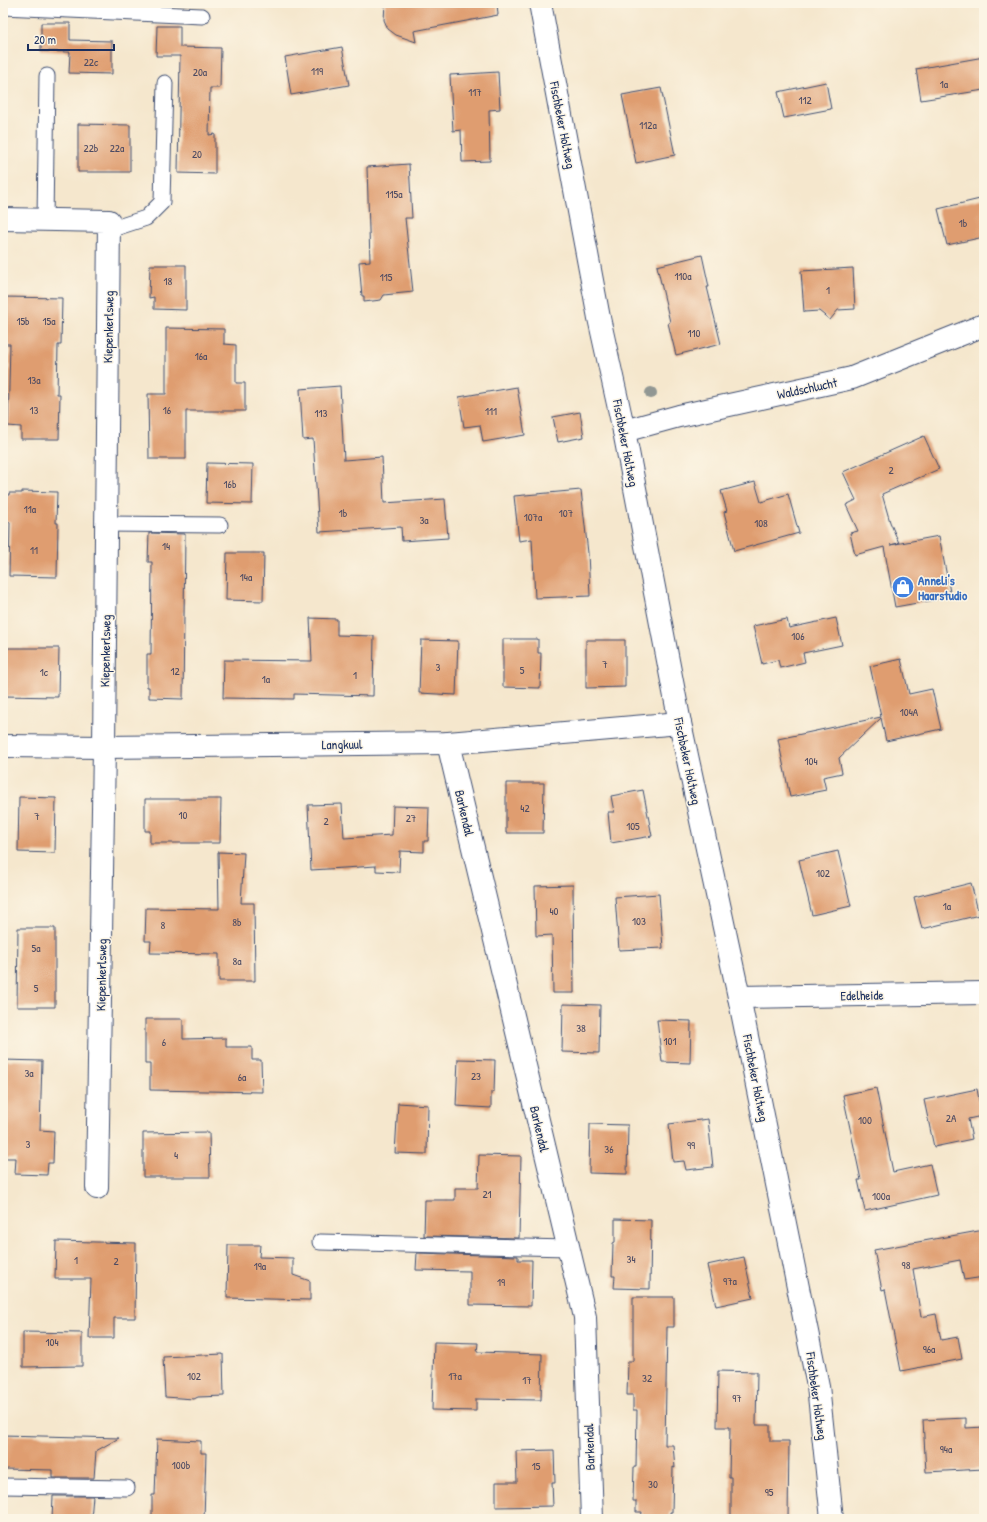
<svg xmlns="http://www.w3.org/2000/svg" width="987" height="1522" viewBox="0 0 987 1522" font-family="'Patrick Hand',sans-serif">
  <style>
    .building { fill: #df9d70 }
    .lines { fill: none; stroke-linecap: round; stroke-linejoin: round }
    .service-casing { stroke: #3c4b6f; stroke-width: 17 }
    .minor-casing { stroke: #3c4b6f; stroke-width: 24 }
    .service { stroke: #fff; stroke-width: 15 }
    .minor { stroke: #fff; stroke-width: 22 }
    .tree { fill: #919793 }
    .labels { text-anchor: middle; dominant-baseline: central; stroke-width: 3; stroke-linejoin: round; paint-order: stroke }
    .number-label { font-size: 11px; fill: #4c4a62 }
    .street-label { font-size: 13px; fill: #1b2f5e; stroke: #fcf5e5 }
    .shop-label { font-size: 13px; font-weight: bold; fill: #366cbe; stroke: #fcf5e5; text-anchor: start }
  </style>
  <rect width="100%" height="100%" fill="#fcf5e5"/>
  <filter id="ink" filterUnits="userSpaceOnUse"><feTurbulence type="fractalNoise" baseFrequency=".025" numOctaves="2"/><feDisplacementMap in="SourceGraphic" scale="8" xChannelSelector="R" yChannelSelector="G"/><feConvolveMatrix kernelMatrix="1 2 1 2 8 2 1 2 1" color-interpolation-filters="sRGB"/></filter>
  <filter id="wash" filterUnits="userSpaceOnUse"><feTurbulence type="fractalNoise" baseFrequency=".012" numOctaves="4" result="noise"/><feDisplacementMap in="SourceGraphic" scale="16" xChannelSelector="R" yChannelSelector="G"/><feGaussianBlur stdDeviation="0.9" result="paint"/><feColorMatrix in="noise" values="0 0 0 0 0 0 0 0 0 0 0 0 0 0 0 0 0 1.4 0 .05"/><feComposite in="paint" operator="in"/></filter>
  <g filter="url(#wash)">
    <rect width="100%" height="100%" fill="#f5e7cd"/>
    <g id="blocks">
      <!-- building -->
      <g class="building">
        <path d="M385,3H497L498,15L414,31L416,42L396,35L388,29L384,20Z"/>
        <path d="M41,23H70V40L112,41V74L69,73L70,52L41,51Z"/>
        <path d="M157,26H180V47L221,48L220,88H210L209,135L215,134V174L178,173L180,56H156Z"/>
        <path d="M342,47L349,85L291,95L285,57Z"/>
        <path d="M984,57V90L921,100L916,69Z"/>
        <path d="M498,72L500,109L489,110L490,161L462,162L461,130L453,131L450,75Z"/>
        <path d="M826,82L831,109L784,118L778,92Z"/>
        <path d="M661,88L675,155L636,163L622,95Z"/>
        <path d="M78,124L130,125V172H78Z"/>
        <path d="M409,164L412,218H405L413,292L384,295L381,300L364,302V296H362L359,262L370,261L367,167Z"/>
        <path d="M984,198V237L947,245L938,209Z"/>
        <path d="M702,255L709,287H707L721,344L676,355L668,323L670,322L657,266Z"/>
        <path d="M150,265H186V310L154,309V297L149,298Z"/>
        <path d="M853,268L855,309L838,310L830,320L819,311L804,312L801,271Z"/>
        <path d="M3,297L62,298L61,345H58L57,394H60L59,439H21V427L8,426L10,344H3Z"/>
        <path d="M166,328L224,329V344L236,345V383H245V411H186V459H149L148,394H166Z"/>
        <path d="M340,386L344,460L382,457L384,503L445,499L448,538L402,541L401,527L319,532L313,439L303,440L300,389Z"/>
        <path d="M517,387L525,435L483,442L480,425L464,427L459,397Z"/>
        <path d="M580,412L584,437L558,442L553,417Z"/>
        <path d="M924,436L939,469L882,494L890,522L899,543L890,545L939,536L951,597L895,607L884,547L855,555L850,533L858,531L846,505L856,500L843,472Z"/>
        <path d="M207,463L253,464L252,504L206,503Z"/>
        <path d="M755,482L761,502L788,494L799,533L734,551L724,512L727,511L721,491Z"/>
        <path d="M581,490L588,553L590,596L535,598L532,539L519,541L514,496Z"/>
        <path d="M22,491L57,492L56,523H58L57,577L9,576L10,522H3V495H9V493H22Z"/>
        <path d="M149,533L185,534L183,699L149,698V687H147V654H151L152,562H148Z"/>
        <path d="M227,553H264L263,601L226,600Z"/>
        <path d="M310,618L337,619V635L374,636L373,696L294,694V699L223,698L224,660L312,661Z"/>
        <path d="M836,618L842,645L803,653L805,662L780,668L778,660L762,664L753,626L787,619L789,628Z"/>
        <path d="M503,639H538V653H541L540,688L503,687Z"/>
        <path d="M421,640L458,641L456,695L419,693Z"/>
        <path d="M586,640H625V687L586,688Z"/>
        <path d="M3,648H59L58,697L3,696Z"/>
        <path d="M901,659L909,694L932,689L941,729L886,741L881,718L839,758L842,773L823,777L826,790L790,797L778,739L881,717L870,666Z"/>
        <path d="M506,783H544L543,833H506Z"/>
        <path d="M643,790L652,836L611,843L608,812H614L611,796Z"/>
        <path d="M19,797L56,798L55,853L18,852Z"/>
        <path d="M145,799H221L220,843H150V831H145Z"/>
        <path d="M342,804L344,838L392,835L393,806L429,807L428,841H424V852L400,851L399,872L376,871V866L311,870L308,805Z"/>
        <path d="M838,851L851,906L812,915L799,860Z"/>
        <path d="M218,852L244,853L241,903H254L255,981H219V954L150,953L151,941H145L146,908L219,909Z"/>
        <path d="M971,883L979,915L922,929L914,897Z"/>
        <path d="M573,885L574,993H553L552,935L536,936L535,886Z"/>
        <path d="M659,894L663,948L619,950L615,897Z"/>
        <path d="M18,928H55V1007H17Z"/>
        <path d="M563,1004L600,1005L599,1053L562,1052Z"/>
        <path d="M145,1019H183V1039L226,1038V1047H252V1060H261L262,1092L150,1090V1064H145Z"/>
        <path d="M657,1020L691,1021L690,1063L662,1062Z"/>
        <path d="M458,1059L495,1060L494,1092H491V1108L456,1106Z"/>
        <path d="M3,1060L42,1061L40,1130L54,1131L53,1163H48L47,1175L15,1174L16,1158H3Z"/>
        <path d="M876,1088L893,1172L930,1164L937,1195L865,1211L858,1180H861L843,1095Z"/>
        <path d="M977,1089L982,1116L968,1119L972,1139L934,1147L924,1100Z"/>
        <path d="M398,1103L428,1105L427,1154L395,1153Z"/>
        <path d="M708,1119L713,1167L686,1170L684,1161L673,1162L669,1124Z"/>
        <path d="M590,1124L628,1125L627,1174L589,1173Z"/>
        <path d="M209,1132L210,1177H143V1133Z"/>
        <path d="M479,1155L521,1156L519,1238L424,1236L425,1200H455V1188H478Z"/>
        <path d="M615,1219L651,1220L650,1289L614,1288L615,1276H612L613,1243L615,1242Z"/>
        <path d="M984,1230V1277L964,1280L960,1260L913,1269L921,1317L936,1314L941,1340L958,1337L962,1359L901,1371L885,1289L882,1290L874,1250Z"/>
        <path d="M56,1241L136,1243L135,1318H114V1338H89L91,1279H55Z"/>
        <path d="M228,1245H260L259,1257L293,1258V1275L310,1281V1300L227,1298Z"/>
        <path d="M417,1253L518,1256V1260H532L531,1306L470,1305V1271L416,1270Z"/>
        <path d="M744,1257L753,1298L716,1306L707,1265Z"/>
        <path d="M633,1297H674V1327H667L665,1445H673L675,1468L673,1467L672,1512H670V1519H641L642,1512H636V1501H633L634,1467H636L637,1410H633V1395H627L628,1361H633Z"/>
        <path d="M23,1332L82,1333V1366L23,1367Z"/>
        <path d="M434,1342L478,1343L477,1352L542,1354L541,1400L476,1399V1411L432,1410Z"/>
        <path d="M223,1354L224,1396L198,1397L194,1399L165,1397L163,1357Z"/>
        <path d="M718,1371L757,1372L756,1425H770V1441H789L788,1519H731V1477H729L730,1427H717Z"/>
        <path d="M966,1418V1428L984,1427V1469L926,1472L923,1420Z"/>
        <path d="M3,1435L119,1438L96,1451L94,1478H53V1470L3,1469Z"/>
        <path d="M157,1439L201,1441V1453H206L204,1519H152V1495H155Z"/>
        <path d="M554,1450L555,1483H552L553,1506L496,1507V1482H517L516,1451Z"/>
        <path d="M53,1496H93L91,1519H52Z"/>
      </g>
    </g>
  </g>
  <g filter="url(#ink)">
    <use href="#blocks" fill-opacity="0" stroke="#3c4b6f" stroke-width="1"/>
    <g class="lines">
      <!-- service casing -->
      <g class="service-casing">
        <g id="service">
          <path d="M3,7L202,16"/>
          <path d="M45,220L47,76"/>
          <path d="M109,230L146,218L162,202L165,83"/>
          <path d="M106,524L220,525"/>
          <path d="M320,1242L568,1248"/>
          <path d="M3,1486L127,1488"/>
        </g>
      </g>
      <!-- minor casing -->
      <g class="minor-casing">
        <g id="minor">
          <path d="M540,3L599,318L624,431L680,723L739,997L818,1386L832,1519"/>
          <path d="M3,219L109,221L104,747L97,1188"/>
          <path d="M624,431L679,416L852,378L984,325"/>
          <path d="M448,743L585,1317L592,1519"/>
          <path d="M3,746L104,747L448,743L680,723"/>
          <path d="M739,997L984,993"/>
        </g>
      </g>
      <!-- service -->
      <use href="#service" class="service"/>
      <!-- minor -->
      <use href="#minor" class="minor"/>
    </g>
    <!-- trees -->
    <circle class="tree" cx="651" cy="393" r="6"/>
  </g>
  <!-- icons -->
  <defs>
    <g id="shop-disc" transform="scale(1.15)"><circle r="9.5" fill="#3f7fe0" stroke="#fcf5e5"/><path d="M-5-2.5h2.3a2.7 3.5 0 0 1 5.4 0H5L5.5 6h-11ZM-1.5-2.5h3a1.5 2.3 0 0 0-3 0Z" fill="#fff"/></g>
  </defs>
  <g fill-rule="evenodd">
    <use href="#shop-disc" x="903" y="587"/>
  </g>
  <g class="labels">
    <!-- number labels -->
    <g class="number-label">
      <text x="91" y="62">22c</text>
      <text x="317" y="71">119</text>
      <text x="200" y="72">20a</text>
      <text x="944" y="84">1a</text>
      <text x="475" y="92">117</text>
      <text x="805" y="100">112</text>
      <text x="648" y="125">112a</text>
      <text x="91" y="148">22b</text>
      <text x="117" y="148">22a</text>
      <text x="197" y="154">20</text>
      <text x="394" y="194">115a</text>
      <text x="963" y="223">1b</text>
      <text x="683" y="276">110a</text>
      <text x="386" y="277">115</text>
      <text x="168" y="281">18</text>
      <text x="828" y="290">1</text>
      <text x="23" y="321">15b</text>
      <text x="49" y="321">15a</text>
      <text x="694" y="333">110</text>
      <text x="201" y="356">16a</text>
      <text x="34" y="380">13a</text>
      <text x="34" y="410">13</text>
      <text x="167" y="410">16</text>
      <text x="491" y="411">111</text>
      <text x="321" y="413">113</text>
      <text x="891" y="470">2</text>
      <text x="230" y="484">16b</text>
      <text x="30" y="509">11a</text>
      <text x="343" y="513">1b</text>
      <text x="566" y="513">107</text>
      <text x="533" y="517">107a</text>
      <text x="424" y="520">3a</text>
      <text x="761" y="523">108</text>
      <text x="166" y="546">14</text>
      <text x="34" y="550">11</text>
      <text x="246" y="577">14a</text>
      <text x="798" y="636">106</text>
      <text x="605" y="664">7</text>
      <text x="438" y="667">3</text>
      <text x="522" y="670">5</text>
      <text x="175" y="671">12</text>
      <text x="44" y="672">1c</text>
      <text x="355" y="675">1</text>
      <text x="266" y="679">1a</text>
      <text x="909" y="712">104A</text>
      <text x="811" y="761">104</text>
      <text x="525" y="808">42</text>
      <text x="183" y="815">10</text>
      <text x="37" y="816">7</text>
      <text x="411" y="818">27</text>
      <text x="326" y="821">2</text>
      <text x="633" y="826">105</text>
      <text x="823" y="873">102</text>
      <text x="947" y="906">1a</text>
      <text x="554" y="911">40</text>
      <text x="639" y="921">103</text>
      <text x="237" y="922">8b</text>
      <text x="163" y="925">8</text>
      <text x="36" y="948">5a</text>
      <text x="237" y="961">8a</text>
      <text x="36" y="988">5</text>
      <text x="581" y="1028">38</text>
      <text x="670" y="1041">101</text>
      <text x="164" y="1042">6</text>
      <text x="29" y="1073">3a</text>
      <text x="476" y="1076">23</text>
      <text x="242" y="1077">6a</text>
      <text x="951" y="1118">2A</text>
      <text x="865" y="1120">100</text>
      <text x="28" y="1144">3</text>
      <text x="691" y="1145">99</text>
      <text x="609" y="1149">36</text>
      <text x="176" y="1155">4</text>
      <text x="487" y="1194">21</text>
      <text x="881" y="1196">100a</text>
      <text x="631" y="1259">34</text>
      <text x="76" y="1260">1</text>
      <text x="116" y="1261">2</text>
      <text x="906" y="1265">98</text>
      <text x="260" y="1266">19a</text>
      <text x="730" y="1281">97a</text>
      <text x="501" y="1282">19</text>
      <text x="52" y="1342">104</text>
      <text x="929" y="1349">96a</text>
      <text x="194" y="1376">102</text>
      <text x="455" y="1376">17a</text>
      <text x="647" y="1378">32</text>
      <text x="527" y="1380">17</text>
      <text x="737" y="1398">97</text>
      <text x="946" y="1449">94a</text>
      <text x="181" y="1465">100b</text>
      <text x="536" y="1466">15</text>
      <text x="653" y="1484">30</text>
      <text x="769" y="1492">95</text>
    </g>
    <!-- street labels -->
    <g class="street-label">
      <text transform="translate(563 125) rotate(79)">Fischbeker Holtweg</text>
      <text transform="translate(108 327) rotate(-89)">Kiepenkerlsweg</text>
      <text transform="translate(807 388) rotate(-12)">Waldschlucht</text>
      <text transform="translate(626 443) rotate(79)">Fischbeker Holtweg</text>
      <text transform="translate(105 651) rotate(-89)">Kiepenkerlsweg</text>
      <text transform="translate(342 744) rotate(-1)">Langkuul</text>
      <text transform="translate(688 761) rotate(78)">Fischbeker Holtweg</text>
      <text transform="translate(465 813) rotate(77)">Barkendal</text>
      <text transform="translate(101 975) rotate(-89)">Kiepenkerlsweg</text>
      <text transform="translate(862 995) rotate(-1)">Edelheide</text>
      <text transform="translate(756 1078) rotate(79)">Fischbeker Holtweg</text>
      <text transform="translate(540 1129) rotate(77)">Barkendal</text>
      <text transform="translate(817 1396) rotate(82)">Fischbeker Holtweg</text>
      <text transform="translate(589 1447) rotate(-92)">Barkendal</text>
    </g>
    <!-- shop labels -->
    <g class="shop-label">
      <text x="918" y="580">Anneli's<tspan x="918" dy="15">Haarstudio</tspan></text>
    </g>
  </g>
  <!-- margin -->
  <rect width="987" height="1522" fill="none" stroke="#fcf5e5" stroke-width="16"/>
  <!-- scale -->
  <path d="M28 44v6h86v-6" fill="none" stroke="#1b2f5e" stroke-width="2"/>
  <text x="34" y="44" font-size="12" fill="#1b2f5e" stroke="#fcf5e5" stroke-width="3" paint-order="stroke">20 m</text>
</svg>
